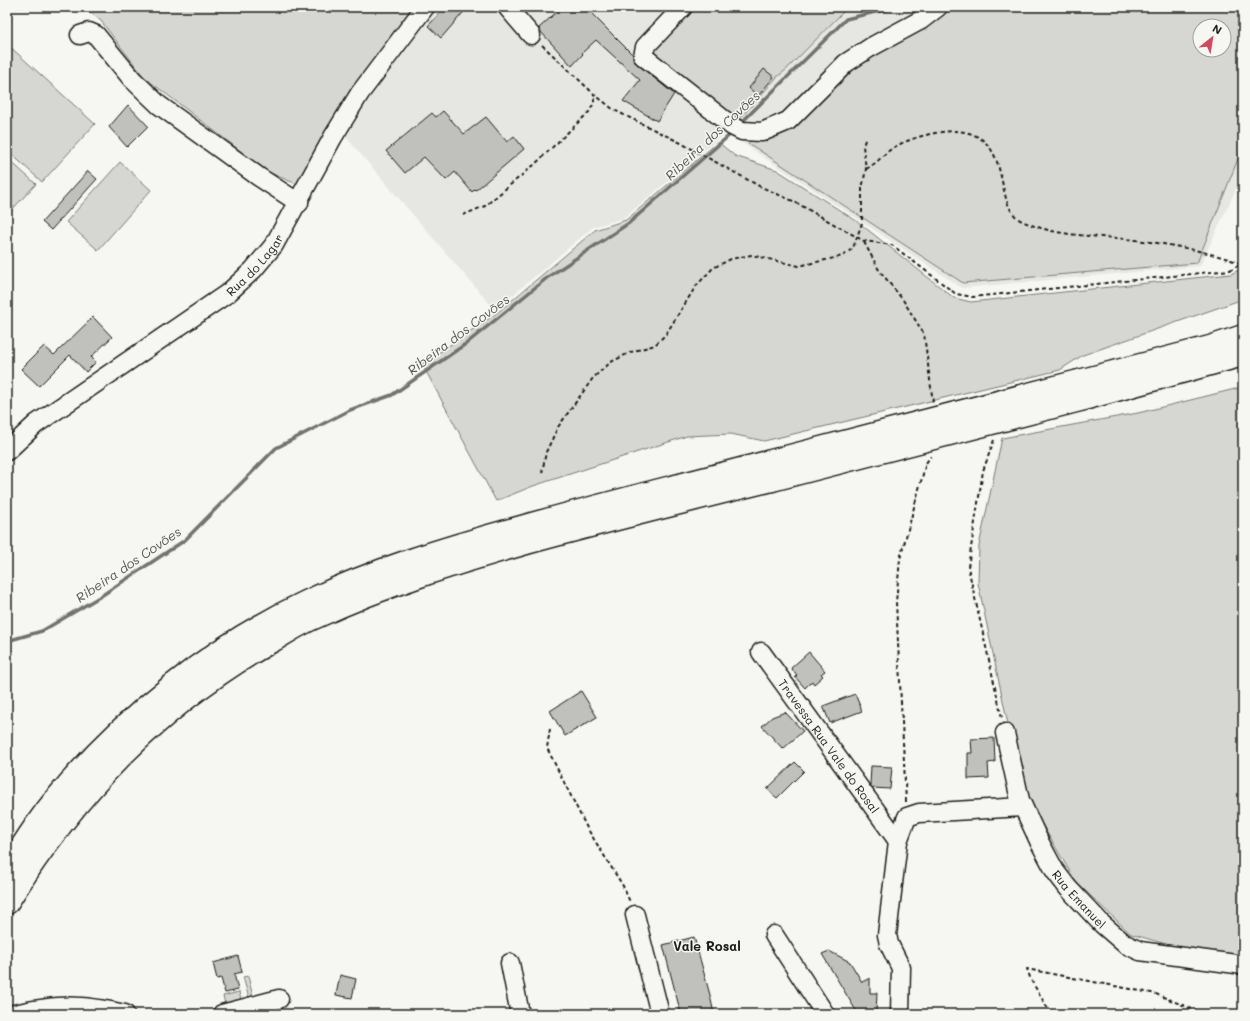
<svg xmlns="http://www.w3.org/2000/svg" width="1250" height="1021" viewBox="0 0 1250 1021" font-family="Mali,sans-serif">
  <style>
    .built { fill: #e6e6e2; fill-rule: evenodd }
    .green { fill: #d6d6d2; stroke: #797977; fill-rule: evenodd }
    .lines { fill: none; stroke-linecap: round; stroke-linejoin: round }
    .stream { stroke: #727271; stroke-width: 3.5 }
    .building { fill: #c0c0bd; stroke: #1c1c1c }
    .minor-casing { stroke: #1c1c1c; stroke-width: 21 }
    .highway-casing { stroke: #1c1c1c; stroke-width: 25 }
    .path { stroke: #1c1c1c; stroke-width: 2; stroke-dasharray: 4 3; stroke-linecap: butt }
    .minor { stroke: #f6f6f2; stroke-width: 18 }
    .highway { stroke: #f6f6f2; stroke-width: 22 }
    .highway-bridge-casing { stroke: #1c1c1c; stroke-width: 25; stroke-linecap: butt }
    .highway-bridge { stroke: #f6f6f2; stroke-width: 22 }
    .labels { text-anchor: middle; dominant-baseline: central; stroke-width: 3; stroke-linejoin: round; paint-order: stroke }
    .street-label { font-size: 12px; fill: #1c1c1c; stroke: #f6f6f2 }
    .water-label { font-size: 13px; font-style: italic; fill: #565654; stroke: #f6f6f2 }
    .neighbourhood-label { font-size: 13px; font-weight: bold; fill: #1c1c1c; stroke: #f6f6f2 }
  </style>
  <rect width="100%" height="100%" fill="#f6f6f2"/>
  <filter id="ink" filterUnits="userSpaceOnUse"><feTurbulence type="fractalNoise" baseFrequency=".025" numOctaves="2"/><feDisplacementMap in="SourceGraphic" scale="8" xChannelSelector="R" yChannelSelector="G"/><feConvolveMatrix kernelMatrix="1 2 1 2 8 2 1 2 1" color-interpolation-filters="sRGB"/></filter>
  <g filter="url(#ink)">
    <!-- built -->
    <path class="built" d="M436,7H1243V174L1200,266L962,288L726,132L624,218L593,227L495,310L346,137L368,98ZM1200,26H1224V50H1200Z"/>
    <!-- green -->
    <g class="green">
      <path d="M84,7H417L299,185L268,172L144,77L101,21Z"/>
      <path d="M694,7H848L786,70L777,77L739,120L651,51Z"/>
      <path d="M950,7H1243V146L1197,263L963,283L728,130L762,137L848,67L924,24ZM1200,26H1224V50H1200Z"/>
      <path d="M7,44L95,124L42,182L7,150Z"/>
      <path d="M718,142L735,156L777,170L858,222L954,298L971,302L1231,274L1243,268V299L1083,355L1060,370L764,441L731,434L687,436L533,486L496,501L422,364L497,313L595,230L626,220Z"/>
      <path d="M7,158L36,184L7,215Z"/>
      <path d="M120,162L151,190L98,250L66,222Z"/>
      <path d="M1243,387V957L1180,948L1131,934L1076,882L1029,802L1009,729L978,583L979,546L1002,438L1138,413Z"/>
      <path d="M248,976L253,997L249,998L243,977Z"/>
      <path d="M239,992L241,1000L225,1004L223,996Z"/>
    </g>
    <g class="lines">
      <!-- stream -->
      <g class="stream">
        <path d="M740,124L846,19L896,7"/>
        <path d="M7,641L42,631L101,596L185,540L276,448L350,410L392,395L467,343L548,277L629,223L732,133"/>
      </g>
    </g>
    <!-- building -->
    <g class="building">
      <path d="M435,7H468L441,38L428,26L440,13Z"/>
      <path d="M562,7H585L633,55L637,64L674,94L657,121L623,101L640,80L596,40L582,53L583,54L572,66L541,32L539,28Z"/>
      <path d="M764,69L774,77L758,96L749,88Z"/>
      <path d="M128,105L148,126L127,147L109,127Z"/>
      <path d="M443,111L464,134L486,117L507,142L514,136L524,149L476,190L475,189L472,192L455,172L446,180L424,157L405,173L386,151L432,113L436,117Z"/>
      <path d="M88,171L97,179L51,230L42,222Z"/>
      <path d="M93,317L112,337L91,357L96,362L86,372L70,355L39,386L21,369L44,346L54,355Z"/>
      <path d="M809,652L825,671L821,674L823,676L814,684L812,681L805,688L795,677L797,675L791,668Z"/>
      <path d="M581,691L597,717L565,736L550,711Z"/>
      <path d="M855,694L862,711L830,723L823,706Z"/>
      <path d="M785,712L803,731L783,749L762,726L772,717Z"/>
      <path d="M994,738L995,762L988,763L989,778L968,779V753H972L971,739Z"/>
      <path d="M795,762L804,771L777,798L767,789Z"/>
      <path d="M871,766L892,767L890,789L872,788L870,784Z"/>
      <path d="M694,937L710,995L714,1014H681L663,945Z"/>
      <path d="M829,951L850,962L862,982L870,978V993H877L876,1014H858L822,954Z"/>
      <path d="M238,956L242,972L234,974L238,990L225,993L221,978L217,979L213,963Z"/>
      <path d="M340,975L356,979L352,998L336,995Z"/>
    </g>
    <g class="lines">
      <!-- minor casing -->
      <g class="minor-casing">
        <g id="minor">
          <path d="M507,7L531,35"/>
          <path d="M683,7L645,47L643,56L732,126L742,131L762,132L788,121L846,63L871,47L921,20L938,7"/>
          <path d="M80,35L89,32L96,35L132,79L159,105L259,177L299,203"/>
          <path id="s1" d="M7,451L36,424L228,293L253,270L274,245L333,137L360,93L425,7"/>
          <path id="s2" d="M761,652L898,841"/>
          <path id="s3" d="M1005,733L1020,800L1040,843L1055,871L1068,888L1102,924L1125,944L1140,951L1243,965"/>
          <path d="M635,915L660,1014"/>
          <path d="M774,935L825,1014"/>
          <path d="M510,963L520,1014"/>
          <path d="M14,1014C59,1004 80,1004 125,1014"/>
          <path d="M222,1014L279,999"/>
          <path d="M900,1014L901,968L889,944L887,935L898,841L907,817L919,813L1023,807"/>
        </g>
      </g>
      <!-- highway casing -->
      <g class="highway-casing">
        <g id="highway">
          <path d="M1079,381L1210,347L1243,336"/>
          <path d="M1084,399L1243,355"/>
          <path d="M7,870C22,846 37,821 55,800C122,718 211,647 306,602C375,569 448,547 521,527C603,504 685,484 767,462"/>
          <path d="M7,903C75,793 159,705 272,641C286,633 301,623 316,617C385,585 457,563 530,542C610,520 691,500 772,480"/>
        </g>
      </g>
      <!-- path -->
      <g class="path">
        <path d="M542,45L594,94L614,110L681,143L759,186L793,201L864,241L892,245L956,294L972,297L1230,270L1243,263"/>
        <path d="M866,169C876,164 881,157 890,150C906,138 945,128 965,132C1014,143 992,206 1022,221C1059,238 1096,235 1135,240C1164,243 1216,253 1242,264"/>
        <path d="M463,215L485,206L534,165L589,112L594,103V94"/>
        <path d="M864,242L879,270L903,300L924,334L933,403"/>
        <path d="M994,440L983,471L968,567L1002,718"/>
        <path d="M542,473L546,452L558,427L593,378L611,362L631,352L655,345L666,334L696,286L713,268L731,259L751,255L799,266L843,256L853,248L862,223V189L866,169L863,146L866,137"/>
        <path d="M550,729L547,748L587,828L623,886L630,902"/>
        <path d="M906,802L896,602L900,559L926,463L931,456"/>
        <path d="M1051,1014L1031,980L1027,969L1156,994L1197,1011L1222,1014"/>
      </g>
      <!-- minor -->
      <use href="#minor" class="minor"/>
      <!-- highway -->
      <use href="#highway" class="highway"/>
      <!-- highway-bridge casing -->
      <g class="highway-bridge-casing">
        <g id="highway-bridge">
          <path d="M767,462L1079,381"/>
          <path d="M772,480L1084,399"/>
        </g>
      </g>
      <!-- highway-bridge -->
      <use href="#highway-bridge" class="highway-bridge"/>
    </g>
  </g>
  <g class="labels">
    <!-- street labels -->
    <g class="street-label">
      <text stroke="none"><textPath href="#s1" startOffset="311">Rua do Lagar</textPath></text>
      <text stroke="none"><textPath href="#s2" startOffset="116">Travessa Rua Vale do Rosal</textPath></text>
      <text stroke="none"><textPath href="#s3" startOffset="185">Rua Emanuel</textPath></text>
    </g>
    <!-- water labels -->
    <g class="water-label">
      <text transform="translate(712 135) rotate(-43)">Ribeira dos Covões</text>
      <text transform="translate(458 334) rotate(-37)">Ribeira dos Covões</text>
      <text transform="translate(128 564) rotate(-34)">Ribeira dos Covões</text>
    </g>
    <!-- neighbourhood labels -->
    <g class="neighbourhood-label">
      <text x="707" y="945">Vale Rosal</text>
    </g>
  </g>
  <!-- margin -->
  <rect width="1250" height="1021" fill="none" stroke="#f6f6f2" stroke-width="24"/>
  <rect x="12" y="12" width="1226" height="997" fill="none" stroke="#1c1c1c" stroke-width="1.5" filter="url(#ink)"/>
  <!-- north arrow -->
  <g transform="translate(1212 38) rotate(30)"><circle r="19" fill="#f6f6f2" stroke="#9f9f9c"/>
  <path d="M0-3L7 15L0 10L-7 15Z" fill="#d1495b"/>
  <text y="-6" font-size="11" font-weight="bold" text-anchor="middle" fill="#1c1c1c">N</text>
  </g>
</svg>
